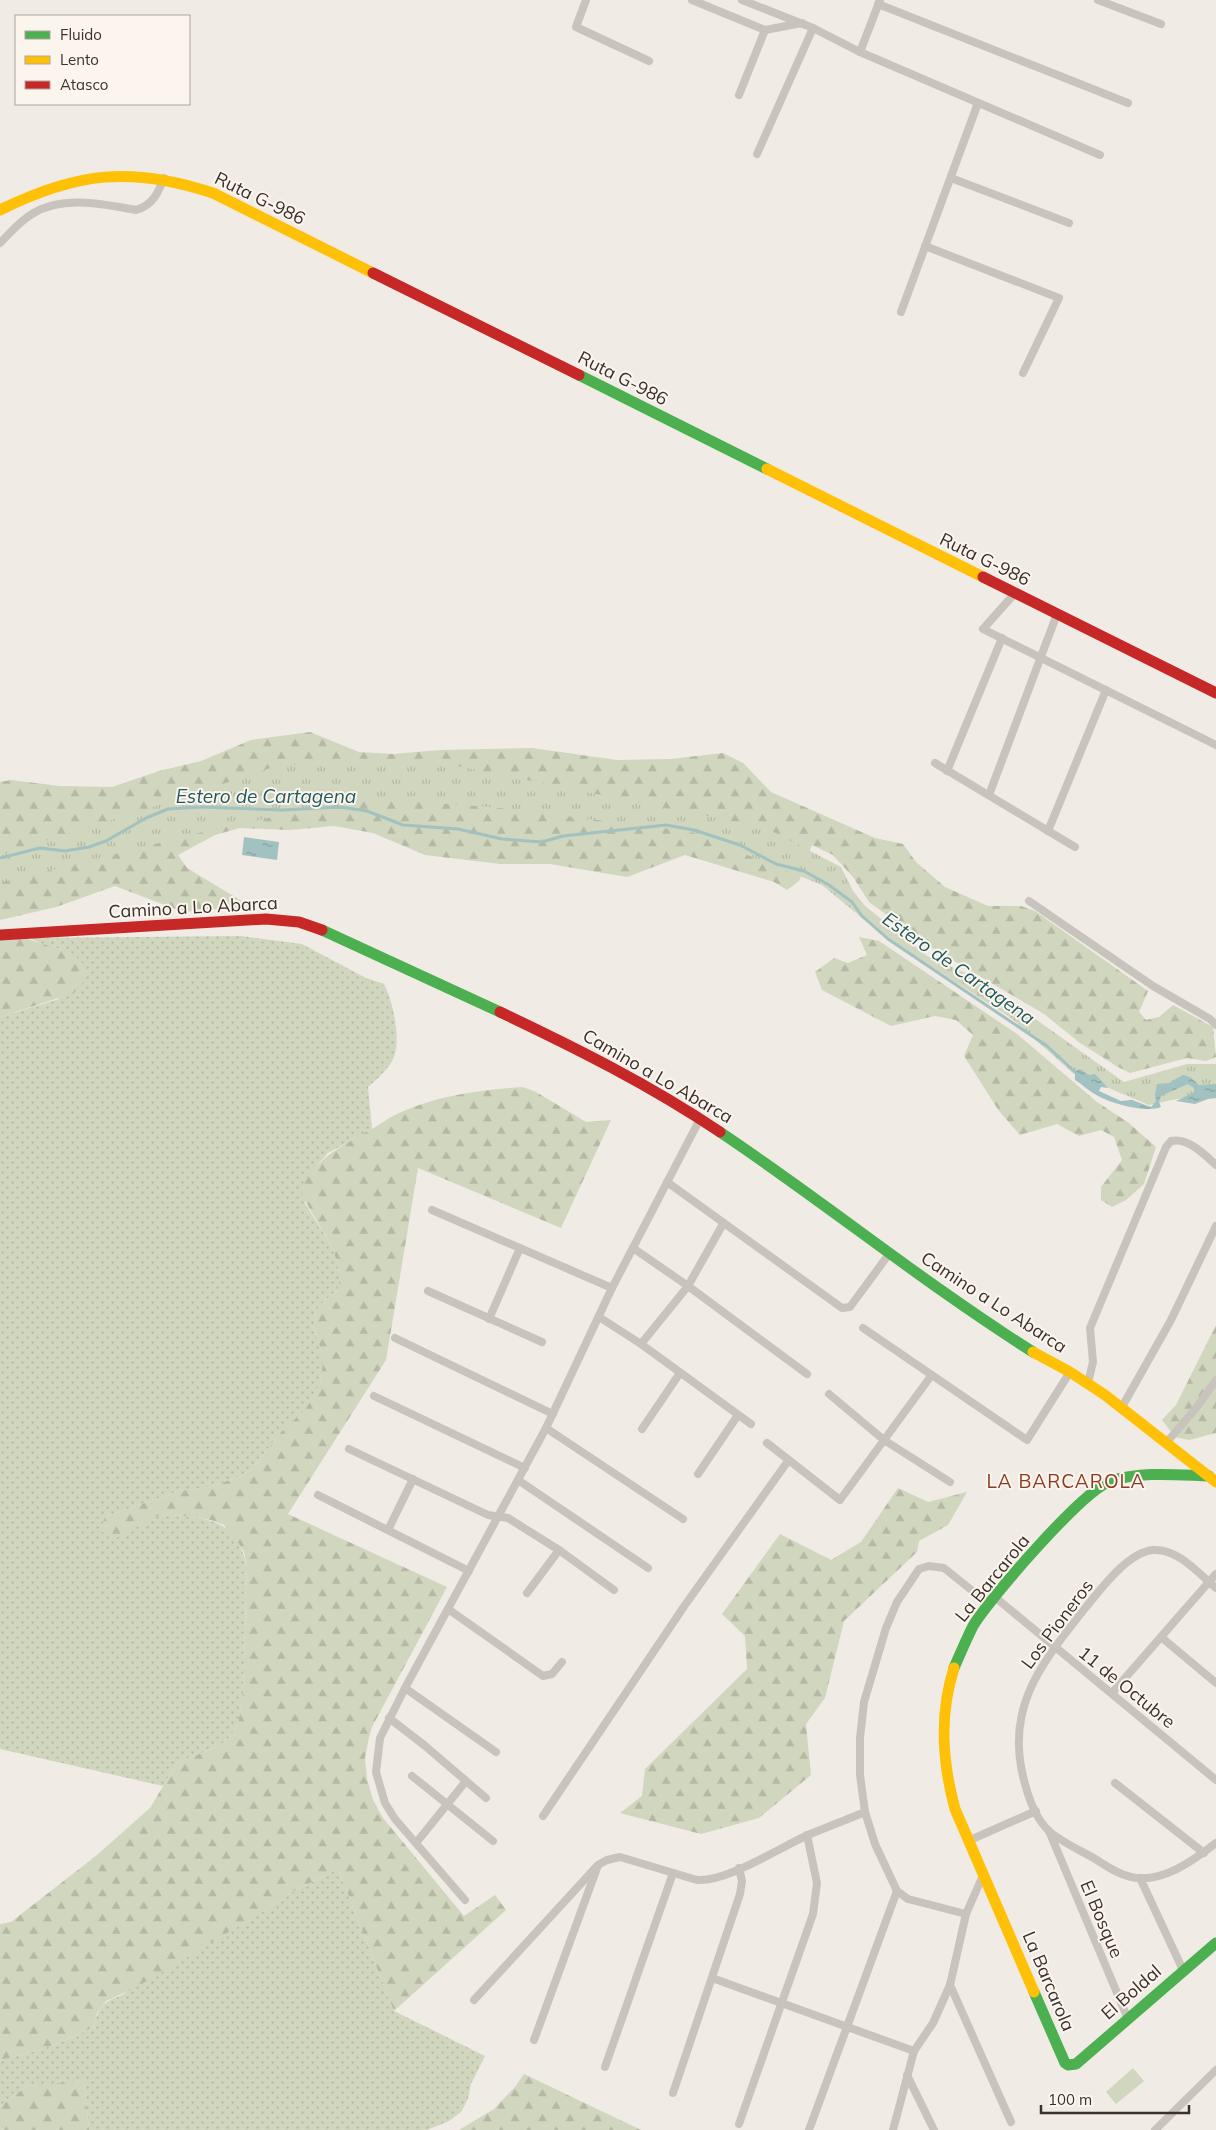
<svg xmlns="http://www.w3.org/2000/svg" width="1216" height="2130" viewBox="0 0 1216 2130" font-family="Mulish,sans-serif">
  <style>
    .grass { fill: url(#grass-dots) }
    .forest { fill: url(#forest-firs) }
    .park { fill: url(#park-tufts) }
    .garden { fill: #d1d6bf }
    .water { fill: url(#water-ripples) }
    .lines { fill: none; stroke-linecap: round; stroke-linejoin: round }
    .stream { stroke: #a1c2c1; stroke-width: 3 }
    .street { stroke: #c9c3be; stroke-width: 8 }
    .fast { stroke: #4caf50; stroke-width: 11 }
    .slow { stroke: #ffc107; stroke-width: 11 }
    .jam { stroke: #c62828; stroke-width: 11 }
    .labels { text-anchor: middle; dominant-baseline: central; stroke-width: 4; stroke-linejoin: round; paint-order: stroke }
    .street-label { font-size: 18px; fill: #3b302b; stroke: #fbf5ee }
    .water-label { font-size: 19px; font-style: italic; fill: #1f5a5e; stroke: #fbf5ee }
    .neighbourhood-label { font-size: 19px; letter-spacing: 1px; fill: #8c3b22; stroke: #fbf5ee }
  </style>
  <defs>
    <pattern id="grass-dots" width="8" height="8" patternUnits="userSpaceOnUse" patternTransform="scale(1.25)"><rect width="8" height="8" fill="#d1d6bf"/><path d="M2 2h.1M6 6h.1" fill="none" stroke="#b4b8a4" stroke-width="1.8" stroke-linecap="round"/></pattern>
    <pattern id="forest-firs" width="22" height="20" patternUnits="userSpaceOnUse" patternTransform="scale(1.25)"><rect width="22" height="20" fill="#d1d6bf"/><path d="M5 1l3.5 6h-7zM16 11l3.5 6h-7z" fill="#b4b8a4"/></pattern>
    <pattern id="park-tufts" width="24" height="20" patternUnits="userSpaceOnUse" patternTransform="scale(1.25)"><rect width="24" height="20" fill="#d1d6bf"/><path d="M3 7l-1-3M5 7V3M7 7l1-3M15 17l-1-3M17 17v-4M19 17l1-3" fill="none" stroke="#b4b8a4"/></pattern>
    <pattern id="water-ripples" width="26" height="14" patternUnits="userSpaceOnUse" patternTransform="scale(1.25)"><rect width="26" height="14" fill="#a1c2c1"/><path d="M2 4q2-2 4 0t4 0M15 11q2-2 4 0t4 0" fill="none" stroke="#849e9d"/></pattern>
  </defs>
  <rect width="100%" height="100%" fill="#f0ebe5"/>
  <!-- grass -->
  <g class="grass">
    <path d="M241,936L302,944L366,978L384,984C393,1001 401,1039 394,1057C389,1069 377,1079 368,1087L372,1129L328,1153L318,1164L305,1203C321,1232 345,1254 338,1290L325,1300L316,1311L314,1326L323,1358L321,1382L306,1410L281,1432L252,1469L239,1477L210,1487L179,1491L105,1517L115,1538C127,1531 147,1518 159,1516C169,1514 180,1515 190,1517C225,1521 239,1532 247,1567L243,1694L238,1724L230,1737L219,1746L177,1763L163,1786L0,1749V1017L59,999V949L44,945L30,938Z"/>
    <path d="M338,1869L394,2011L485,2056L471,2084L468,2099L461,2112L449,2121L427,2130H89L84,2082L27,2086L0,2106V2060C31,2053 65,2043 93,2027C99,2008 102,2002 120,1996L269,1908L296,1890Z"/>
  </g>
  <!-- forest -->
  <g class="forest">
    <path d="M310,732L359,752L393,754L440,750L532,748L617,760L670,759L723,753L743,763L771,792L875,838L903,844L916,862L945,887L988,906H1021L1035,911L1148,991L1139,1012L1146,1020L1159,1017L1173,1005L1213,1027L1216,1057L1206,1061L1187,1058L1130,1073L1118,1067L1080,1043L1044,1014L932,948L869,902L853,877L833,855L812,845L799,881L787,890L774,882L685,855L627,877L550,864H500L425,855L373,833L334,826L289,830L240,828L215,835L178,855L187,868L250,906L183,912L115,886L56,907L0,920V782L11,780L60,786L112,787L159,771L201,761L251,740Z"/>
    <path d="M15,935L74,954L85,966L84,981L74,993L0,1017V939Z"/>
    <path d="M859,937L879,941L1017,1034L1097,1102L1129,1123L1156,1147L1144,1184L1126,1200L1112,1207L1101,1200V1187L1122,1160L1114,1137L1101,1130L1079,1136L1057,1124L1020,1135L999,1111L964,1056L973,1035L956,1020L935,1016L891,1026L822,990L815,972L834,958L848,963L867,955Z"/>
    <path d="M523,1087L536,1092L586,1122L611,1120L561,1228L418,1168L386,1360L288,1514L447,1587L372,1727L369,1737L365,1758L367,1779L373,1800L383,1818L464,1916L495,1895L506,1910L394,2011L338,1869L296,1890L269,1908L135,1988L106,2001L97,2013L93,2027C65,2043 31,2053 0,2060V1924L11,1922L97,1855L150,1808L177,1763L219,1746L230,1737L238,1724L243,1694L247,1567L244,1552L236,1539L224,1525L211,1520L176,1515L158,1516L115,1538L100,1531L105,1517L179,1491L210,1487L239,1477L252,1469L281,1432L306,1409L321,1382L323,1358L314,1326L316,1311L325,1300L338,1290C346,1250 312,1223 300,1188C319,1157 339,1147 370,1130C380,1125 389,1117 399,1113C438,1095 481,1090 523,1087Z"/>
    <path d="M1216,1325V1433L1189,1440L1175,1437L1162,1420L1176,1405Z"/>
    <path d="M898,1488L928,1502L967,1492L948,1525L919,1541L917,1552L844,1621L825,1698L806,1724L811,1775L759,1818L701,1834L620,1813L642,1796L645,1769L747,1669L745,1636L722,1614L780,1534L831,1560L861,1542Z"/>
    <path d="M524,2074L641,2130H459L494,2109L515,2087Z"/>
    <path d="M84,2081L89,2130H0V2106L27,2086Z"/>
  </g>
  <!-- park -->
  <path class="park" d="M329,761L379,764H447L766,828L841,867L853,891L865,906L927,956L979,979L1124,1082L1187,1064H1216V1097L1205,1093L1149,1105L1073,1073L1011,1018L884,936L822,885L687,831L491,807L364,798L207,831L0,883V855L188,796L270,768Z"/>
  <!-- garden -->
  <path class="garden" d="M1133,2068L1144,2081L1116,2104L1106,2092Z"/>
  <!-- water -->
  <g class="water">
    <path d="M244,837L279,842L277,860L242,855Z"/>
    <path d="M1080,1069L1089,1075L1095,1074L1108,1088L1101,1087L1099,1091L1121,1101L1132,1100L1151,1107L1156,1101L1155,1094L1157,1084L1169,1083L1183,1075L1190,1077L1199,1085L1216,1084V1098L1208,1099L1195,1104L1176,1101L1194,1092V1088L1188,1084L1161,1096L1159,1102L1161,1107C1145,1113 1113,1104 1098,1096C1090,1092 1083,1085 1075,1080V1071Z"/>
  </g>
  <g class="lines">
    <!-- stream -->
    <path class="stream" d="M0,858L40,848L65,851L89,847L106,841L146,818L168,809L201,807L282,810L340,807L367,811L403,825L458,829L502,839L542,842L563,836L666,825L694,830L740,845L776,864L804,871L829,885L852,902L862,916L888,939L1047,1046L1076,1073"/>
    <!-- street -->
    <g class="street">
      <path d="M586,0L576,27L649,61"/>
      <path d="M692,0L765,30L802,23"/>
      <path d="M742,0L813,28L860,52L1100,155"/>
      <path d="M1098,0L1161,24"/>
      <path d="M878,4L1128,103"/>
      <path d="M860,52L880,0"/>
      <path d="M739,95L765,30"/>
      <path d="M757,154L813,28"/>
      <path d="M951,178L1069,223"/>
      <path d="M0,243C10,233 20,221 32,214C62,195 103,204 136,210C153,205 158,193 164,178"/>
      <path d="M925,246L1059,298L1023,373"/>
      <path d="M901,312L978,103"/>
      <path d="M1015,593L983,629L1216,745"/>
      <path d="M935,763L1075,847"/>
      <path d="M947,771L1002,638"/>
      <path d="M989,795L1057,614"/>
      <path d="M1048,831L1106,690"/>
      <path d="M1029,901L1153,986L1210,1019L1216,1025"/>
      <path d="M667,1182L842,1308L850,1307L889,1254"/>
      <path d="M432,1210L612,1288"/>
      <path d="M633,1248L688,1286L807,1374"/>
      <path d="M428,1291L542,1342"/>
      <path d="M599,1317L641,1344L751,1424"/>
      <path d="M489,1319L520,1248"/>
      <path d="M863,1328L1027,1440L1070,1372"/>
      <path d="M395,1338L553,1414"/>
      <path d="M641,1344L688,1286L723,1224"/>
      <path d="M1088,1383L1093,1362L1090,1328L1166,1147L1171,1141C1188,1137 1205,1155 1216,1165"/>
      <path d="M829,1394L884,1440L950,1482"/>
      <path d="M374,1396L525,1468"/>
      <path d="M1122,1407L1171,1320L1216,1226"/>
      <path d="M546,1428L683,1519"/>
      <path d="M642,1429L680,1373"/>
      <path d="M1167,1442L1196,1408L1216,1380"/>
      <path d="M767,1443L840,1500L931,1376"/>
      <path d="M349,1449L488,1515L508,1518L559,1550L614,1590"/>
      <path d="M698,1474L738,1415"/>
      <path d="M518,1480L648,1568"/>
      <path d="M318,1495L469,1571"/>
      <path d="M388,1530L413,1479"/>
      <path d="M1216,1588C1199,1574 1178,1548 1153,1550C1128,1552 1101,1589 1086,1607C1042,1663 1003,1708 1025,1784C1029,1799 1037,1820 1049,1831C1059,1841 1084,1852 1097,1860C1108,1867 1118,1874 1131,1877C1161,1884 1193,1861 1216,1843"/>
      <path d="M527,1593L559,1550"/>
      <path d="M996,1598L1216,1780"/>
      <path d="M448,1609L543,1676L552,1674L562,1662"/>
      <path d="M1161,1637L1216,1683"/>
      <path d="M405,1688L496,1752"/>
      <path d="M1112,1693L1216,1574"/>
      <path d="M389,1718L424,1745L486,1798"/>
      <path d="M412,1776L493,1841"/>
      <path d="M1115,1783L1204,1853"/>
      <path d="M543,1816L685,1605L788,1461"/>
      <path d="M1049,1831L1128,2019"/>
      <path d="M970,1840L1036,1811"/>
      <path d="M416,1843L466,1781"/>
      <path d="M1140,1878L1183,1970"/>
      <path d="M465,1900L395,1819L385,1803L376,1772L380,1738L405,1688L546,1428L612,1288L700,1119"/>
      <path d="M966,1914L908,1899L897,1891L875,1844L865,1812L860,1775V1738L864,1702L886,1628L897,1602L919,1569L929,1566L944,1568L990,1605"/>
      <path d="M712,1978L914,2051"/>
      <path d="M950,1985L1011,2122"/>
      <path d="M474,2000L598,1865L607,1860L620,1857L697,1880C727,1882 779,1848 808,1835C827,1827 846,1820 865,1812"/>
      <path d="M534,2040L597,1868"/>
      <path d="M605,2067L673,1873"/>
      <path d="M907,2075L934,2130"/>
      <path d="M673,2093L740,1894L742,1881L739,1868"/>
      <path d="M739,2124L813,1914L817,1883L807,1835"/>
      <path d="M809,2130L897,1891"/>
      <path d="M893,2130L914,2051L933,2023L950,1985L966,1914L984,1873"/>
      <path d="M1155,2130L1216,2070"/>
    </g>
    <!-- fast -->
    <g class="fast">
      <path d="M579,375L767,469"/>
      <path d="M322,930L500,1012"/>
      <path d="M720,1132C826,1203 925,1284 1033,1352"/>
      <path d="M954,1668C960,1654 966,1640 973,1626C990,1598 1083,1490 1111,1481C1141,1471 1178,1475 1209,1476"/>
      <path d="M1034,1992L1065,2063L1068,2065L1076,2064L1216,1943"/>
    </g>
    <!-- slow -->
    <g class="slow">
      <path d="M0,210C77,172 131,166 213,193L373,273"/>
      <path d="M767,469L983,577"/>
      <path d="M1033,1352L1070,1372L1105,1395L1216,1482"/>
      <path d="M954,1668C939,1715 942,1761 955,1809L1034,1992"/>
    </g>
    <!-- jam -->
    <g class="jam">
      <path d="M373,273L579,375"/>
      <path d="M983,577L1216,693"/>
      <path d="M0,935L266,919L299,922L322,930"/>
      <path d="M500,1012C576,1048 650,1085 720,1132"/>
    </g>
  </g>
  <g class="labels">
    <!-- street labels -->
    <g class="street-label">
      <text transform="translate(260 198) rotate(26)">Ruta G-986</text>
      <text transform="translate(623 378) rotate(27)">Ruta G-986</text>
      <text transform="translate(985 559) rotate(26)">Ruta G-986</text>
      <text transform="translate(193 907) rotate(-3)">Camino a Lo Abarca</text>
      <text transform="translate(658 1076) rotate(30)">Camino a Lo Abarca</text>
      <text transform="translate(994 1302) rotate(33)">Camino a Lo Abarca</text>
      <text transform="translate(992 1578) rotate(-51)">La Barcarola</text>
      <text transform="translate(1057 1624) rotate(-53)">Los Pioneros</text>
      <text transform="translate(1127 1687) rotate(39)">11 de Octubre</text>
      <text transform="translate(1102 1919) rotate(67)">El Bosque</text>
      <text transform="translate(1049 1981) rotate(67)">La Barcarola</text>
      <text transform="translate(1131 1992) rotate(-41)">El Boldal</text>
    </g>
    <!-- water labels -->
    <g class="water-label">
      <text x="266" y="796">Estero de Cartagena</text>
      <text transform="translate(959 968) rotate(35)">Estero de Cartagena</text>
    </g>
    <!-- neighbourhood labels -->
    <g class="neighbourhood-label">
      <text x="1066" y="1481">LA BARCAROLA</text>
    </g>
  </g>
  <!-- legend -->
  <rect x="15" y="15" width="175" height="90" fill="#fbf5ee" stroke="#aea6a0"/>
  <rect x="25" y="31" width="25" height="8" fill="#4caf50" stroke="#aea6a0"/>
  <text x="60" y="40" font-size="15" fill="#3b302b">Fluido</text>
  <rect x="25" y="56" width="25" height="8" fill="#ffc107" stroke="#aea6a0"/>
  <text x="60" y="65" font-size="15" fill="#3b302b">Lento</text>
  <rect x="25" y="81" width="25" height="8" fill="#c62828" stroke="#aea6a0"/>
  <text x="60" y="90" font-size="15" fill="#3b302b">Atasco</text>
  <!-- scale -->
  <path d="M1041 2105v8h148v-8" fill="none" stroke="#3b302b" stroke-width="2.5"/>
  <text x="1048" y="2105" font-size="15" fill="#3b302b" stroke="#fbf5ee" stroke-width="4" paint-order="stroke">100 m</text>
</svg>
